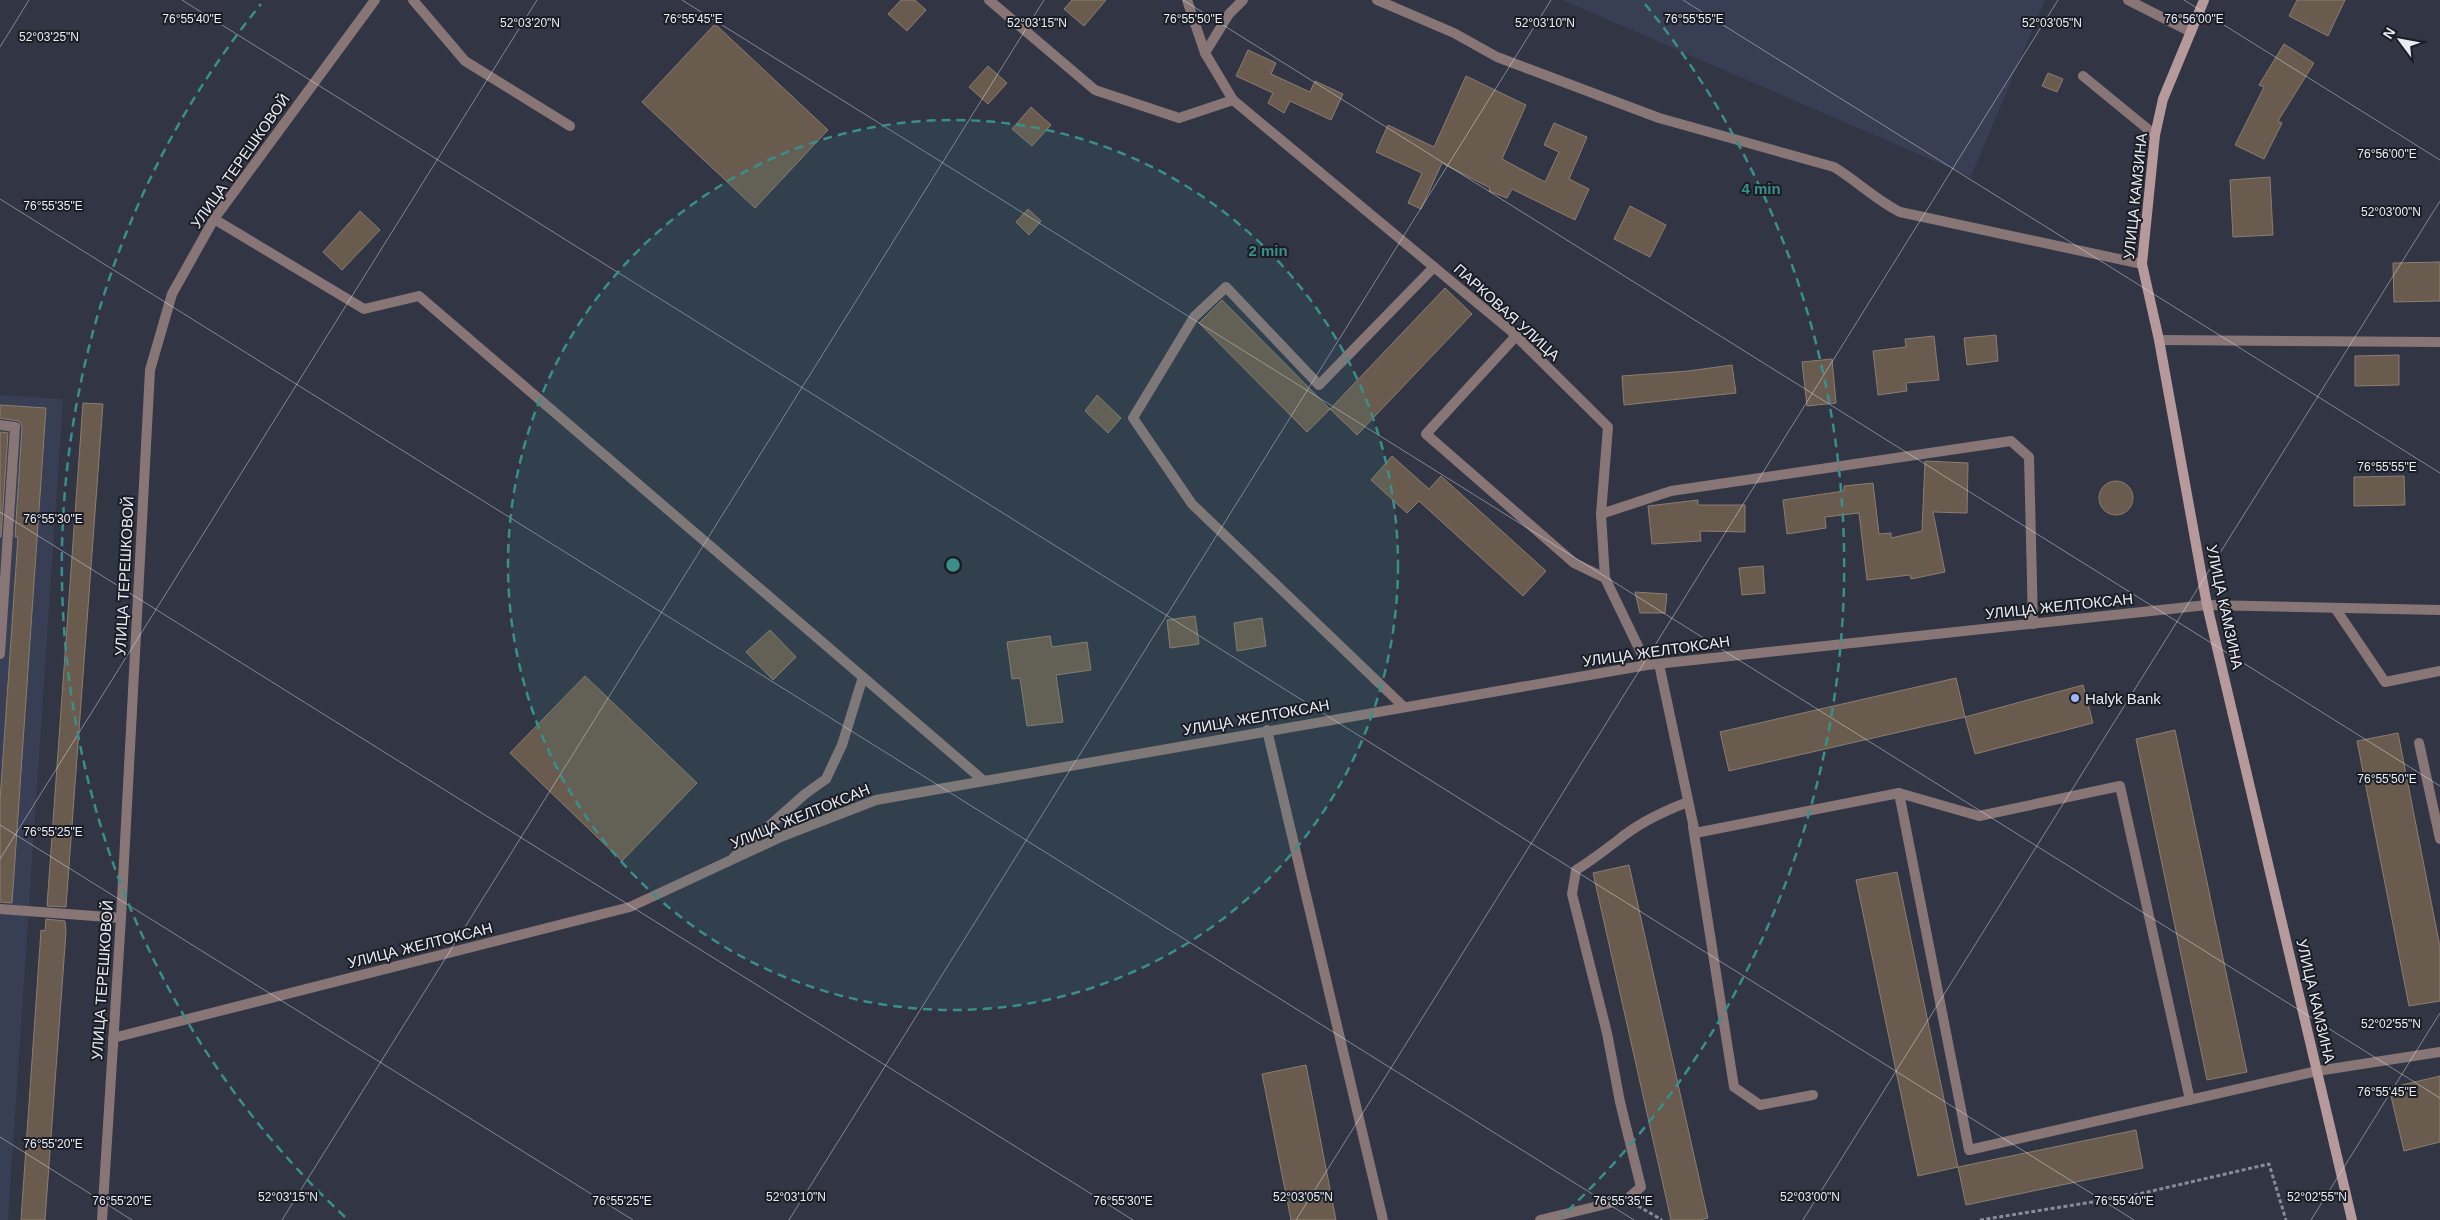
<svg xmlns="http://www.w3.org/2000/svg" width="2440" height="1220" viewBox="0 0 2440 1220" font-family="Arial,sans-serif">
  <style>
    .built { fill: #383e53 }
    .building { fill: #695c4e; stroke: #8c7d6f }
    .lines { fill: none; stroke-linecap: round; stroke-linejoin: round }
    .path { stroke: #888c98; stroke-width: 3; stroke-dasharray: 4 2.5; stroke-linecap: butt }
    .lane { stroke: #887677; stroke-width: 10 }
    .street { stroke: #887677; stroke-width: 10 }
    .secondary { stroke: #b69a9b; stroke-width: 10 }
    .ticks { fill: none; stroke: #e9ecf6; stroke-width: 1; stroke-opacity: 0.45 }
    .ring { fill: none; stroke: #3b8e89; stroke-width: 2.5; stroke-dasharray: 9 6 }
    .poi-dot { fill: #a1b3fd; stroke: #1b1d24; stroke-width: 2 }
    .labels { text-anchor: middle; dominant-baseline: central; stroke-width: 4; stroke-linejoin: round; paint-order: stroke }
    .street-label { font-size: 15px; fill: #e9ecf6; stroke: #1b1d24 }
    .poi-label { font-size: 15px; fill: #e9ecf6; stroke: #1b1d24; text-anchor: start }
    .ticks-label { font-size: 12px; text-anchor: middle; fill: #e9ecf6; stroke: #1b1d24; stroke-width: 4; stroke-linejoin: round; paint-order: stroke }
    .centre { fill: #3b8e89; stroke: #1b1d24; stroke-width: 2.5 }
    .ring-label { font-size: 15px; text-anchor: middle; font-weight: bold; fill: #3b8e89; stroke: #1b1d24; stroke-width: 4; stroke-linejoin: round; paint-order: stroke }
  </style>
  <rect width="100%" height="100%" fill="#313544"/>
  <!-- built -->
  <g class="built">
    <path d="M1562,0H2045L1971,177Z"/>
    <path d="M0,395L63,399L8,1220H0Z"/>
  </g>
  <!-- building -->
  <g class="building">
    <path d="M901,0H915L926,10L907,31L888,14Z"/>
    <path d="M1072,0H1106L1084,26L1064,9Z"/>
    <path d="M2297,0H2345L2328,36L2289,16Z"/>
    <path d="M715,24L828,130L755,208L642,102Z"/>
    <path d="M2284,44L2314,63L2278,121L2282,123L2264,159L2235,145L2264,87L2259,85Z"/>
    <path d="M1248,50L1276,63L1271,74L1310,92L1315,81L1343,94L1331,120L1290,101L1284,113L1268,103L1273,93L1236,76Z"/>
    <path d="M988,66L1007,83L988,104L969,87Z"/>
    <path d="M2048,73L2063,79L2057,92L2042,86Z"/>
    <path d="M1466,76L1526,105L1502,159L1545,182L1559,152L1544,145L1554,123L1587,137L1569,179L1589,189L1575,220L1512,189L1507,198L1489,191L1490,188L1442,163L1421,209L1408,203L1422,173L1376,152L1388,125L1434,147Z"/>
    <path d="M1031,107L1051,125L1032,146L1012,129Z"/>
    <path d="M2270,177L2273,235L2233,237L2230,180Z"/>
    <path d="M1630,206L1666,225L1650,257L1614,239Z"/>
    <path d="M1028,209L1041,221L1029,235L1016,222Z"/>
    <path d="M360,211L380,230L342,270L323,252Z"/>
    <path d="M2440,262V301L2394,302L2393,263Z"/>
    <path d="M1445,288L1472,314L1357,435L1330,409Z"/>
    <path d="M1222,300L1330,409L1307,432L1199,323Z"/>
    <path d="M1996,335L1998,361L1967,365L1964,338Z"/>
    <path d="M1934,336L1939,380L1906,383L1907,391L1878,395L1873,351L1906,347L1905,339Z"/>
    <path d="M2399,355V385L2355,386V356Z"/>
    <path d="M1832,359L1836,403L1807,406L1802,362Z"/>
    <path d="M1732,365L1736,393L1624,405L1622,376L1688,371Z"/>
    <path d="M1097,395L1121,418L1108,433L1085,411Z"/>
    <path d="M83,403L103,404L66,907L47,906Z"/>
    <path d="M0,405L46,408L12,903L0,902V801L18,537H15L22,427L19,421L0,418Z"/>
    <path d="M0,432L8,433L1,537H0Z"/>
    <path d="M1392,456L1429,489L1441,476L1546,571L1523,596L1419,501L1407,513L1371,480Z"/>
    <path d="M1925,461L1968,463L1967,513L1933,512L1945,572L1911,579L1910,575L1867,580L1859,513L1825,517L1826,528L1787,534L1783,500L1844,491V486L1873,483L1879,534L1891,533V538L1922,531Z"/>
    <path d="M2404,476L2405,505L2354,506V477Z"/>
    <circle cx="2116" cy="498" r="17"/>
    <path d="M1698,500V505H1745V532L1700,531L1701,541L1652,544L1648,506Z"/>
    <path d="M1763,566L1765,593L1742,595L1739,568Z"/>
    <path d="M1635,592L1667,594L1665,613H1640Z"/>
    <path d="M1195,616L1199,644L1170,648L1167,620Z"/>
    <path d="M1262,618L1266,646L1237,651L1234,623Z"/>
    <path d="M770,630L796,657L773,680L746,652Z"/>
    <path d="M1050,636L1052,647L1087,642L1091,670L1056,675L1063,722L1027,726L1020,678L1012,679L1007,642Z"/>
    <path d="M585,676L697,783L622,861L510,753Z"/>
    <path d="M1956,678L1965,717L1729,771L1720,732Z"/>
    <path d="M2083,685L2093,723L1975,754L1965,717Z"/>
    <path d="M2175,730L2247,1072L2207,1080L2136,739Z"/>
    <path d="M2398,733L2440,947V1001L2409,1006L2357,741Z"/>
    <path d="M1629,865L1708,1218L1699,1220H1671L1593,873Z"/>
    <path d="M1897,872L1958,1167L1918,1176L1856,880Z"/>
    <path d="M46,919L65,921L66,932L45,1220H21L41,930L45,931Z"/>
    <path d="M1306,1065L1336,1220H1291L1262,1074Z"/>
    <path d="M2440,1076V1142L2404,1151L2389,1088Z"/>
    <path d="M2136,1130L2143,1168L1966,1205L1958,1167Z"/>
  </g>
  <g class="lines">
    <!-- path -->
    <g class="path">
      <path d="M1638,1206L1662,1220"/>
      <path d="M1980,1220L2130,1196L2269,1164L2286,1220"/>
    </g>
    <!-- lane -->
    <g class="lane">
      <path d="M413,0L465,61L570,126"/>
      <path d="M989,0L1095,90L1179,118L1233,100"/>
      <path d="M1187,0L1205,53L1233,100L1511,331L1608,427L1601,514L1605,578L1647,665"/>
      <path d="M1377,0L1454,33L1497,57L1659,118L1834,167C1857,181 1876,200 1900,212L2142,264"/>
      <path d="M2128,0L2191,32"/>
      <path d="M1205,53L1229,14L1243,0"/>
      <path d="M2083,76L2155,135"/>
      <path d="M214,219L364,309L419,296L984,781"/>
      <path d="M1516,336L1426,434L1574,563L1605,578"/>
      <path d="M2159,340L2440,342"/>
      <path d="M0,425L15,427L0,654"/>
      <path d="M1601,514L1671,491L2011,441L2029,457L2033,624"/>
      <path d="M2335,608L2385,682L2440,671"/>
      <path d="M1659,664L1695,833L1899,793L1979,816L2120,786L2190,1100"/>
      <path d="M1404,707L1192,504L1133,418L1194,317L1226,287L1319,385L1434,267"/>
      <path d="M1267,730L1383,1220"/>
      <path d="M2419,743L2440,839"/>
      <path d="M1899,793L1969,1150L2317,1071L2440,1052"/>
      <path d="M1693,827L1734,1087L1760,1105L1813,1095"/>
      <path d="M734,857L805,794L826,779L842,745L863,677"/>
      <path d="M0,909L121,918"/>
      <path d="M1540,1220L1627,1199L1641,1187L1620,1102L1607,1033L1572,894L1576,870C1591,861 1603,851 1617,841C1637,824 1664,811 1688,802"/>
    </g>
    <!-- street -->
    <g class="street">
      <path d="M113,1038L630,907L783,836L876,800L1647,665L2207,605L2440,610"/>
      <path d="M102,1220L121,918L150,370L172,294L214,219L375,0"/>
    </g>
    <!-- secondary -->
    <path class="secondary" d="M2204,0L2163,99L2155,135L2142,264L2159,340L2207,605L2352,1220"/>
  </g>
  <!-- ticks -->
  <path class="ticks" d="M182,0L2134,1220M682,0L2440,1098M1183,0L2440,786M1683,0L2440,473M2184,0L2440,160M0,47L29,0M0,199L1634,1220M0,512L1133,1220M0,825L633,1220M0,859L537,0M0,1137L132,1220M282,1220L1044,0M789,1220L1551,0M1296,1220L2058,0M1803,1220L2440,201M2311,1220L2440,1013"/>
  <!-- distance rings -->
  <circle cx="953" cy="565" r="445" fill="#3b8e89" fill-opacity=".12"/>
  <g class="ring">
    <circle cx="953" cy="565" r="445"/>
    <path d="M345 1217A891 891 0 0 1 261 4M1645 4A891 891 0 0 1 1561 1217"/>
  </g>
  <!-- markers -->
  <circle class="poi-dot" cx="2075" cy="698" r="5"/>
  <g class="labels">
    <!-- street labels -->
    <g class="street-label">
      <text transform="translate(240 161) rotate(-55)">УЛИЦА ТЕРЕШКОВОЙ</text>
      <text transform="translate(2135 196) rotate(-84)">УЛИЦА КАМЗИНА</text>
      <text transform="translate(1507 312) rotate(42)">ПАРКОВАЯ УЛИЦА</text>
      <text transform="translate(124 576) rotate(-87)">УЛИЦА ТЕРЕШКОВОЙ</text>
      <text transform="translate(2059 606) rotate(-6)">УЛИЦА ЖЕЛТОКСАН</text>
      <text transform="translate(2225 607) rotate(78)">УЛИЦА КАМЗИНА</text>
      <text transform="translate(1656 651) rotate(-8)">УЛИЦА ЖЕЛТОКСАН</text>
      <text transform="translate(1256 717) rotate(-10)">УЛИЦА ЖЕЛТОКСАН</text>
      <text transform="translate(800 816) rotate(-22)">УЛИЦА ЖЕЛТОКСАН</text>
      <text transform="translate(420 945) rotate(-14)">УЛИЦА ЖЕЛТОКСАН</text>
      <text transform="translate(102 980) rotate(-86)">УЛИЦА ТЕРЕШКОВОЙ</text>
      <text transform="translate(2316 1001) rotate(77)">УЛИЦА КАМЗИНА</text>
    </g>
    <!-- poi labels -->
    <g class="poi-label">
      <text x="2085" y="698">Halyk Bank</text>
    </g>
  </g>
  <g class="ticks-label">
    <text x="1193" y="23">76°55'50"E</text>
    <text x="1694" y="23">76°55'55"E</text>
    <text x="2194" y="23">76°56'00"E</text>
    <text x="192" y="23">76°55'40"E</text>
    <text x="693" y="23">76°55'45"E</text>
    <text x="530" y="27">52°03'20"N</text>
    <text x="1037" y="27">52°03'15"N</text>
    <text x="1545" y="27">52°03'10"N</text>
    <text x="2052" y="27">52°03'05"N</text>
    <text x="49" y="41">52°03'25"N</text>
    <text x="2387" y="158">76°56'00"E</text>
    <text x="53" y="210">76°55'35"E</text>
    <text x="2391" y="216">52°03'00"N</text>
    <text x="2387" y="471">76°55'55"E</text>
    <text x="53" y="523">76°55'30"E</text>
    <text x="2387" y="783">76°55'50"E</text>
    <text x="53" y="836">76°55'25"E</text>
    <text x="2391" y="1028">52°02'55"N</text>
    <text x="2387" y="1096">76°55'45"E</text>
    <text x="53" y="1148">76°55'20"E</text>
    <text x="288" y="1201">52°03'15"N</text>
    <text x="796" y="1201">52°03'10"N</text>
    <text x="1303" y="1201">52°03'05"N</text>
    <text x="1810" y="1201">52°03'00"N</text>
    <text x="2317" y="1201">52°02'55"N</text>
    <text x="122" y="1205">76°55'20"E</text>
    <text x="622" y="1205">76°55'25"E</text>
    <text x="1123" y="1205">76°55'30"E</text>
    <text x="1623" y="1205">76°55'35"E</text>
    <text x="2124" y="1205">76°55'40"E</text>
  </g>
  <circle cx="953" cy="565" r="8" class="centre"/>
  <g class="ring-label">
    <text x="1761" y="194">4 min</text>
    <text x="1268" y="256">2 min</text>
  </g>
  <!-- north arrow -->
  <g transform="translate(2400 40) rotate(302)" stroke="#1b1d24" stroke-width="4" paint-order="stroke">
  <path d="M0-4L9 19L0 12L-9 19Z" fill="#e9ecf6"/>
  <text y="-8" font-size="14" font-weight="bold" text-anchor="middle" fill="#e9ecf6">N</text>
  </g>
</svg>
